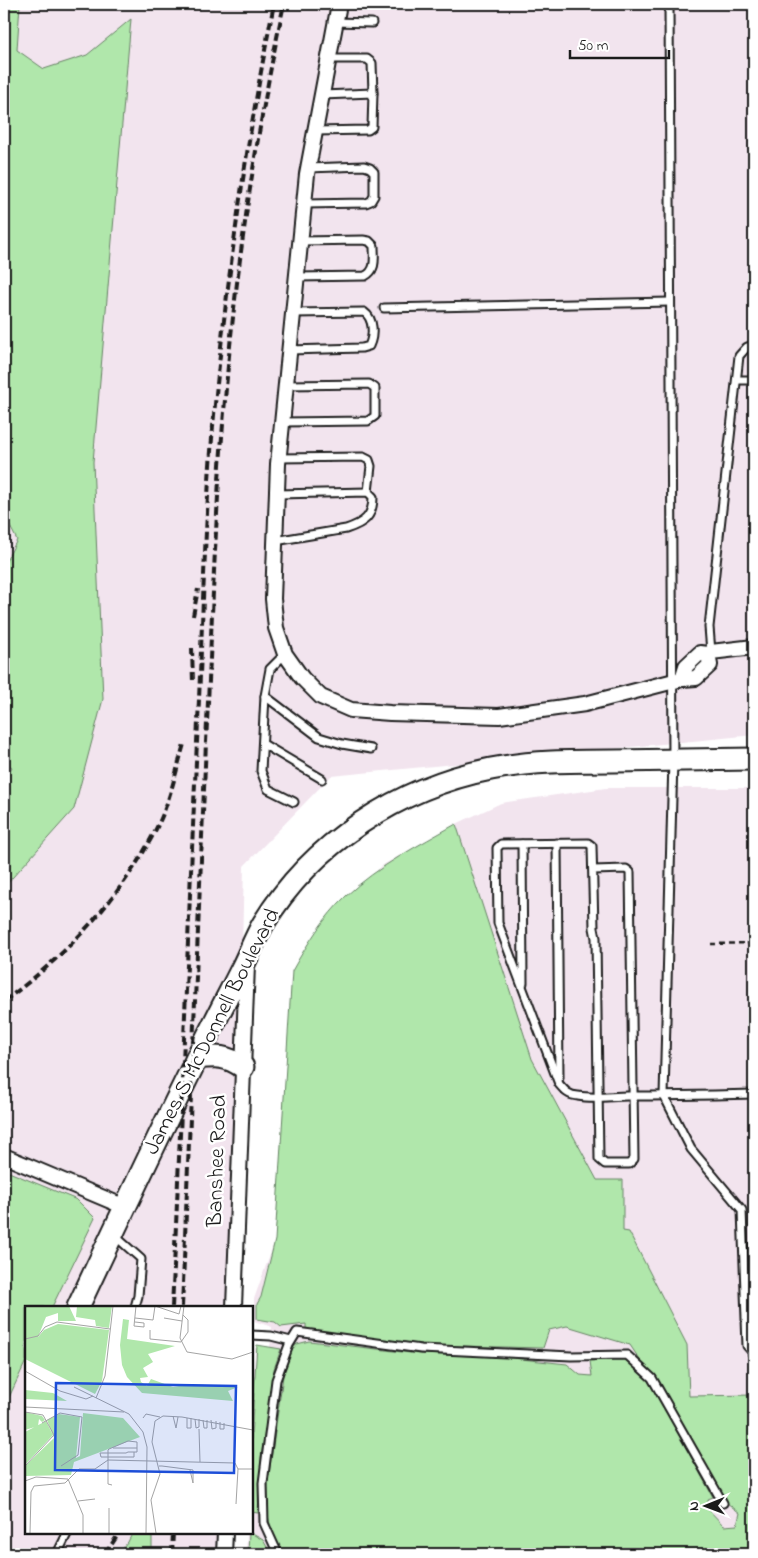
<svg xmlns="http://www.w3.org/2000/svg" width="758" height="1558" viewBox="0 0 758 1558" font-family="'Indie Flower',sans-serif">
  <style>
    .built { fill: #f2e4ee }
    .green { fill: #b0e7ab; stroke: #668264 }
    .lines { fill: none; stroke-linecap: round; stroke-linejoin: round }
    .lane-casing { stroke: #1c1c1c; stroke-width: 11 }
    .street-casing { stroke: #1c1c1c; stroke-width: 18 }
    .primary-casing { stroke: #1c1c1c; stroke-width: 25 }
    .path { stroke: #1c1c1c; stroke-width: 2.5; stroke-dasharray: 5 4; stroke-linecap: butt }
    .lane { stroke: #fff; stroke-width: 7 }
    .street { stroke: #fff; stroke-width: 14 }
    .primary { stroke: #fff; stroke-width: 21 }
    .rail { stroke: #1c1c1c; stroke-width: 4; stroke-dasharray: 8 4; stroke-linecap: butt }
    .labels { text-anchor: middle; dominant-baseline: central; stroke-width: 5; stroke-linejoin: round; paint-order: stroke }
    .street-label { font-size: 22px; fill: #1c1c1c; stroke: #fff }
    .inset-road { fill: none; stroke: #a4a4a4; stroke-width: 1 }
    .view { fill: #1d4ed8; fill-opacity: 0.15; stroke: #1d4ed8; stroke-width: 2.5 }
    .inset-edge { fill: none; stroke: #1c1c1c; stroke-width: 2.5 }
  </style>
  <rect width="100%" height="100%" fill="#fff"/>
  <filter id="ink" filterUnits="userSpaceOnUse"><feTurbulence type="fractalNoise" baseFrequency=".02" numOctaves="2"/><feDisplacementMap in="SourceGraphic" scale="10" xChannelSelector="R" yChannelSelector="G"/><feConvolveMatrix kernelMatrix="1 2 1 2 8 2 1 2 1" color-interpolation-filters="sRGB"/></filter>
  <g filter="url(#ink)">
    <!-- built -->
    <g class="built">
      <path d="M4,4H754V735L331,776L244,866L233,1307H26V1532H227L226,1554H4Z"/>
      <path d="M606,788H754V1554H246L247,1532H251V1424L255,1348L270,1347L272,1327L254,1321V1299L275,1240L292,971L344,901L383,865L456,824L501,803Z"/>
    </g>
    <!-- green -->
    <g class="green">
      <path d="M4,4H20L17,50L44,69L87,55L131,19L93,462L103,699L74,809L4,887V781L12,767L4,762V565L17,540L4,515Z"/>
      <path d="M456,824L532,1059L597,1180H623V1231L629,1232L687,1345L689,1396L754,1395V1554H281L272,1533L266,1507L268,1481L283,1376L288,1354L297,1344L309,1341L419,1354L503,1357L567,1364L580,1375L592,1376L590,1361L626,1358L650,1383L713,1497L708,1499V1509L724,1526L737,1525L740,1513L727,1503L671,1407L630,1345L567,1326L549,1330L543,1348L421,1345L306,1330V1324L281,1327L275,1322L257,1319V1304L261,1297L275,1240L292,971C307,944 324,917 346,896C378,866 419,845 456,824Z"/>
      <path d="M4,1170L77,1200L95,1218L52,1307H26V1361L4,1408Z"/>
      <path d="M257,1345L281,1349L274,1369L261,1457L258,1513L251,1512V1436Z"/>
      <path d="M133,1532H152V1554H118L128,1542Z"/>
      <path d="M249,1532L263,1540L271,1554H248Z"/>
    </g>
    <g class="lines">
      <!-- lane casing -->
      <g class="lane-casing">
        <g id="lane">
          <path d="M669,4L673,760L664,1096L691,1149L742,1210L747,1346L754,1354"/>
          <path d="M335,22L372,23"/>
          <path d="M329,59H367L372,63L373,93"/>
          <path d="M315,131L368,130L372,127L373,93L322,95"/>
          <path d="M304,204L366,203L371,201L374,196V172L370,168L364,166L308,168"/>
          <path d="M297,277L365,276C377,270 374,258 374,246L369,241L363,240L300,241"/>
          <path d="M384,308L670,302"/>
          <path d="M289,350L362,348L369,346C374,335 374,319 364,312L293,313"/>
          <path d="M737,380H754"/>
          <path d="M282,422L368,421L375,416V388L369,384L286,385"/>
          <path d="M278,458L363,457L369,460L371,466L368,492"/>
          <path d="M275,541L346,529C364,523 373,517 373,497L368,492L277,494"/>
          <path d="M711,652L709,627L739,356L747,347L754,345"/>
          <path d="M285,654L270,669L265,696L261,771L268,789L294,802"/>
          <path d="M265,696L319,737L342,744L371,749"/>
          <path d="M263,744L322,779"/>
          <path d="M557,843L559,1078"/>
          <path d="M522,844L523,983"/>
          <path d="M593,870L626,869L630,872L634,1159L629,1164H605L599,1159L596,938L594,928L592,846L588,843L501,844L497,848L498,923L559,1084C565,1091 568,1095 578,1096C593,1099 612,1096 627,1096C670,1096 712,1095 754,1094"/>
          <path d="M114,1235L141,1259L138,1296L135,1307"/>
          <path d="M251,1335L271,1336L291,1341"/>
          <path d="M57,1554L68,1532"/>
          <path d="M278,1554L264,1523L263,1483L276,1380L289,1345L297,1332L421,1349L571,1356L627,1355L652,1378L723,1503"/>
        </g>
      </g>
      <!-- street casing -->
      <g class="street-casing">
        <g id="street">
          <path d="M339,4L307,174L278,464L273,599L276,628L285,654L302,678L321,697L351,710L390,713L499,716L585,704L682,679L696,678L710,665L708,654"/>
          <path d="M682,679L686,666L700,653L708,654L711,652L754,647"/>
          <path d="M4,1156L125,1207"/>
          <path d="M234,1307L247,965"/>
          <path d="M224,1554L225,1532"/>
        </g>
      </g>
      <!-- primary casing -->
      <g class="primary-casing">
        <g id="primary">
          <path d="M197,1058C217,1056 226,1055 243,1067"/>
          <path d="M78,1307C116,1226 154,1145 194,1064C209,1032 226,1000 242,968C249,954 255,938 263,924C312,843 399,787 491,769C531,761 572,761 613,761C660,760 707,760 754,759"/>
        </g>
      </g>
      <!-- path -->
      <path class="path" d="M711,944L754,943"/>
      <!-- lane -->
      <use href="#lane" class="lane"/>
      <!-- street -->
      <use href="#street" class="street"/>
      <!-- primary -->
      <use href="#primary" class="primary"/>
      <!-- rail -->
      <g class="rail">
        <path d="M193,616L198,589"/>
        <path d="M192,648L193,682"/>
        <path d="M4,1001C65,957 123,896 157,827C170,801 176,771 184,744"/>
        <path d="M172,1307C182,1112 188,917 198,722C203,613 205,503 216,394C229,263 248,133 274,4"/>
        <path d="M182,1307C190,1118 198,930 206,742C212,628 215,514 225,400C236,267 256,134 284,4"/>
        <path d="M105,1554L120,1532"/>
        <path d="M172,1554L173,1532"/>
      </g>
    </g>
  </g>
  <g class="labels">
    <!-- street labels -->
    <g class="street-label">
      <text transform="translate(213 1032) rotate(-63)">James S McDonnell Boulevard</text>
      <text transform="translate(218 1161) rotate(-88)">Banshee Road</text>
    </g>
  </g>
  <!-- overview -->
  <g transform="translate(25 1306)">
    <rect width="228" height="228" fill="#fff"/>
    <path d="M0,0H44L51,15H33V7L21,11L13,31L19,24L33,18L84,24L77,75L70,88L0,53ZM52,0H87L84,22L71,20L70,14L51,11ZM98,13L104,14L102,33L150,40L123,48L128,56L118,62L123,71L115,72L116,76L122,80L126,73L148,81L166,78L213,81L203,85L208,95L117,87L102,71L97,59L95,39ZM0,84L28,87L42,95L0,93ZM0,106L17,110L20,114L17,116L14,113L13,120L0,124ZM58,107L98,112L115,131L49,156L46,169L0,170V160L29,132L22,114L34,108L55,111L51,152L55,150ZM21,115L28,129L0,159V126Z" fill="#b0e7ab"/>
    <path class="inset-road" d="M159,0L155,32L162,46L207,53L228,46M110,12L128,14L130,0L154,8L156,0M139,12L157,15M110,16L119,17V21L109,20L111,0M125,24V33L156,36L163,26V14L158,9M0,33L13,30L20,21L32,16L85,23M0,65L35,85L61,93L68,90M49,81L104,108L118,126L122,141L121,227M71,92L80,70L88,0M0,101L99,106M0,106L18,109L29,129L0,160M148,110L151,122L153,111M118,112L121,108L135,111M162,112V122H166V112M170,113L171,122L174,121V113M178,114L179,122H182V114M186,114L187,123L191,122V115M195,116V123H199V117M17,117L35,107L57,111L53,149L36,160M174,123L175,156M88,142H112M134,160H137L168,164V177L165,164M0,175L11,171L43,173L58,209V227M87,179L83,178V144L84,143L103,135L112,136V146H103L101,147H75L76,151H109V146M53,195L70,193M211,198L213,163M5,227L6,186L9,180L40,177L54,163H70L83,154L210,157L213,163H228M84,227V202M131,227L126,194L135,168L127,136L130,115L138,110L157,111L228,124"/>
    <path class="view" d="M31,77L211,80L209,167L30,164Z"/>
    <rect width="228" height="228" class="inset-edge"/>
  </g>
  <!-- margin -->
  <rect width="758" height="1558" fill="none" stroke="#fff" stroke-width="20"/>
  <rect x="10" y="10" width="738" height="1538" fill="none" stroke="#1c1c1c" stroke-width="2" filter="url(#ink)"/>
  <!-- north arrow -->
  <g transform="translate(706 1506) rotate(269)" stroke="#ffffff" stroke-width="4" paint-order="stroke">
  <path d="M0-4L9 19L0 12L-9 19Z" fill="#1c1c1c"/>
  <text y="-8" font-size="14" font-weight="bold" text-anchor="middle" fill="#1c1c1c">N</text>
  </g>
  <!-- scale -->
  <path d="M570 50v8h99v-8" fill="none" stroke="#1c1c1c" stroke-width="2.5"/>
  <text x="578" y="50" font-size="15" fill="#1c1c1c" stroke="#ffffff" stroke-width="4" paint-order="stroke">50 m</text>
</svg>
